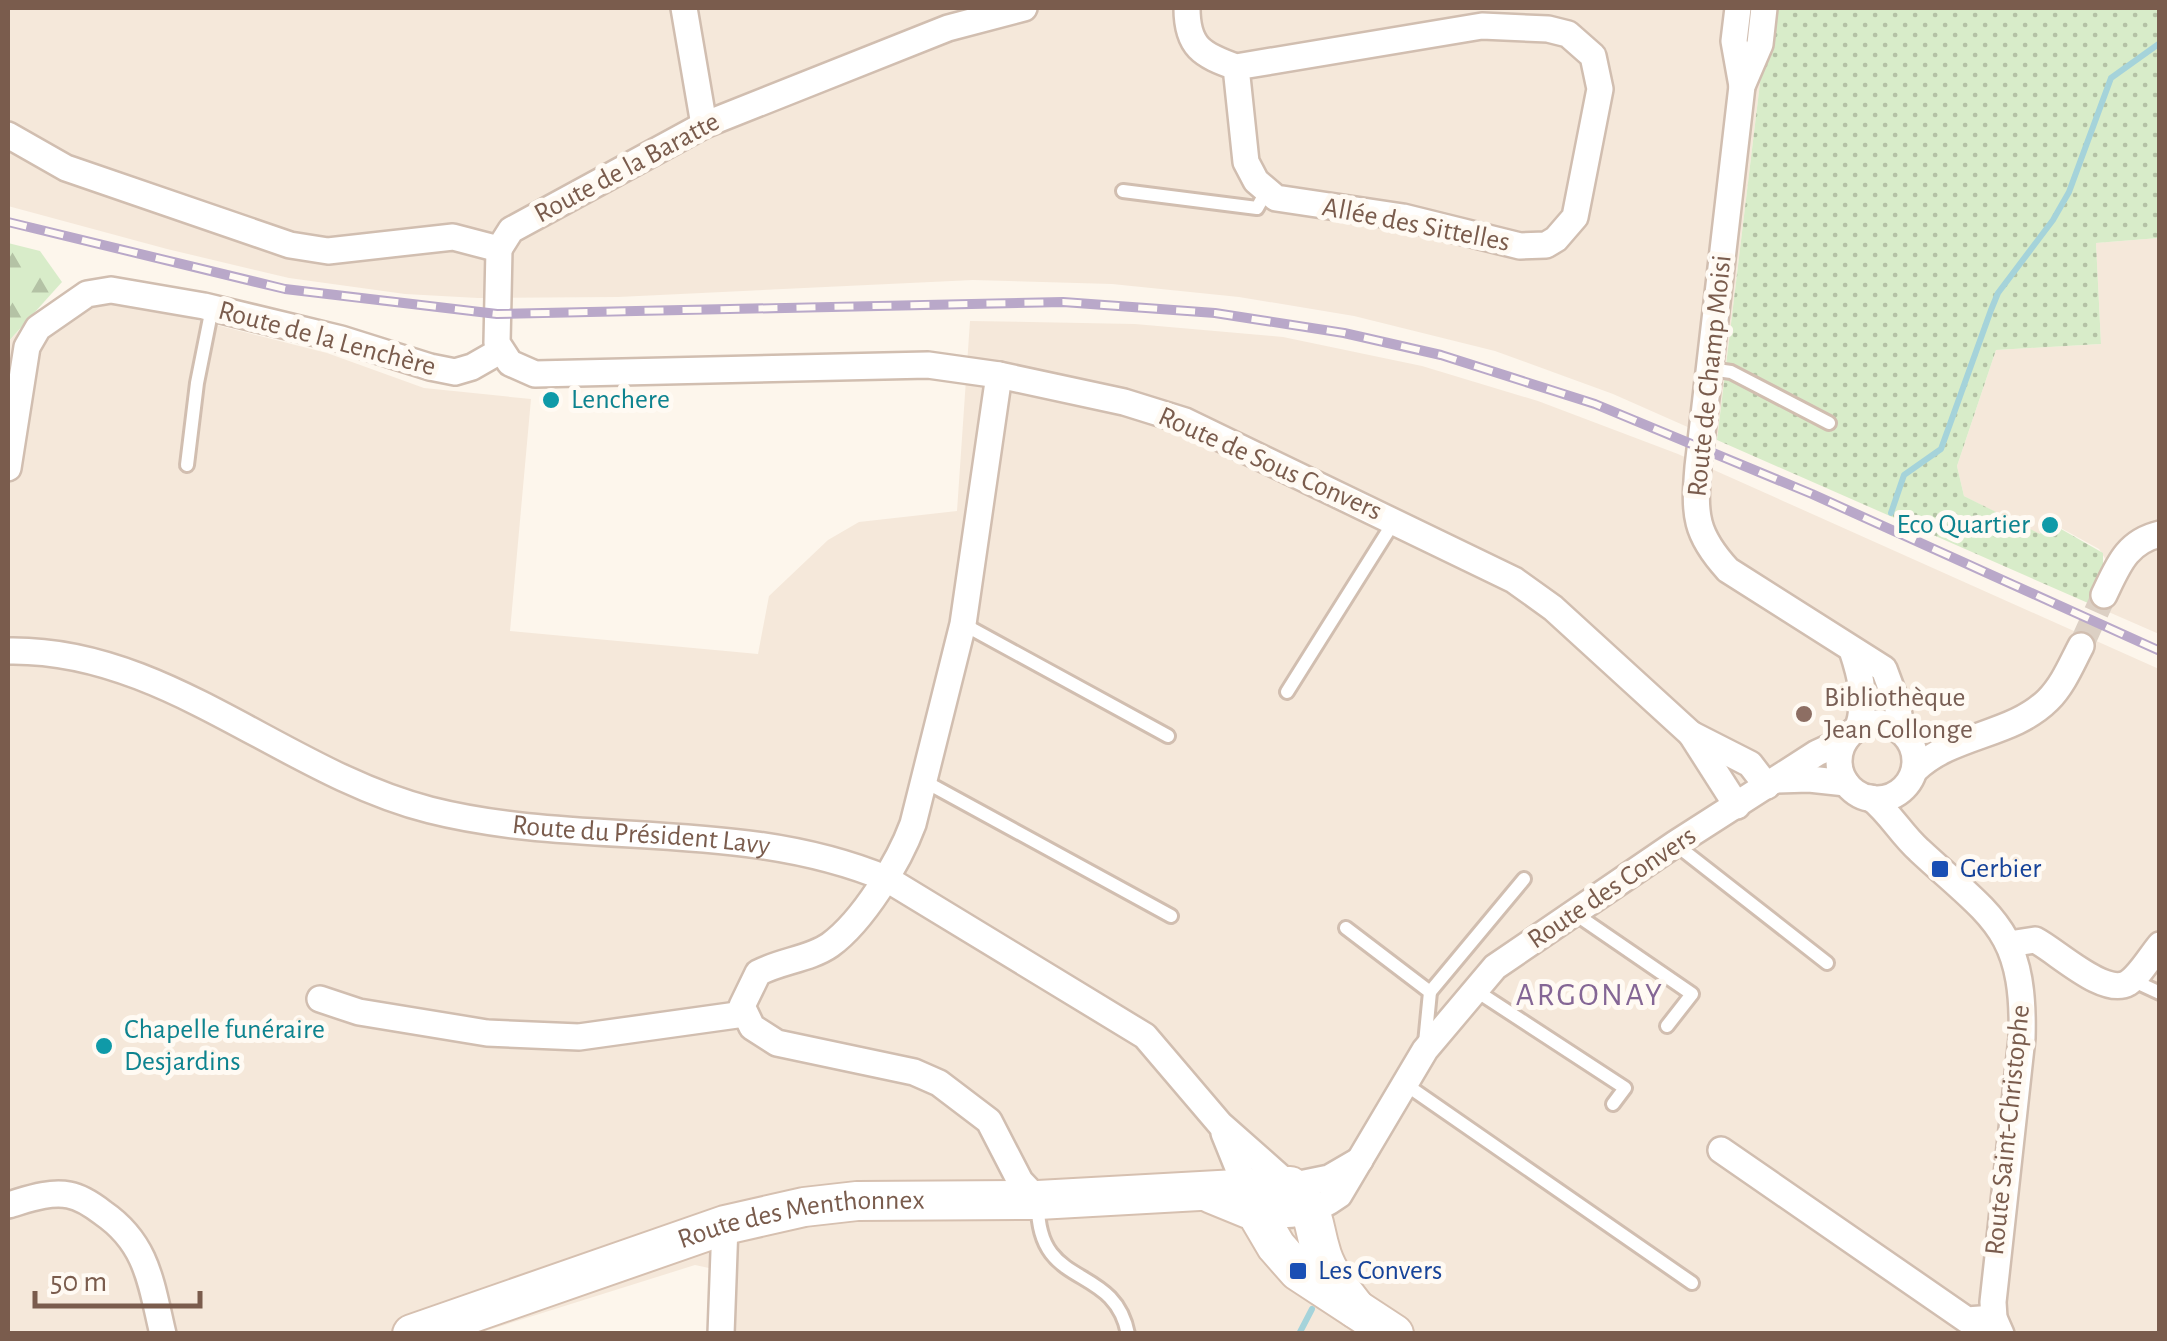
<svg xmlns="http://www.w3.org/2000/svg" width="2167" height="1341" viewBox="0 0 2167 1341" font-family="'Alegreya Sans',sans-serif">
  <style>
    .residential { fill: #f5e8da }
    .forest { fill: url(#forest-firs) }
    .park { fill: url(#park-dots) }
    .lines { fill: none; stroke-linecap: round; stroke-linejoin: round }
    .stream { stroke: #a5d3da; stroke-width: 6 }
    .street-tunnel { stroke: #dcd0c4; stroke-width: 25; stroke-dasharray: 25 12; stroke-linecap: butt }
    .lane-casing { stroke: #d1beb0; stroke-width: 18 }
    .street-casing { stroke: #d1beb0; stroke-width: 30 }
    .secondary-casing { stroke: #d6c0b0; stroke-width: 42 }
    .lane { stroke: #fff; stroke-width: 12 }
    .street { stroke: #fff; stroke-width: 25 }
    .secondary { stroke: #fff; stroke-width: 38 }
    .rail-casing { stroke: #b9a8c9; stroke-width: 10 }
    .rail { stroke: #fffaf3; stroke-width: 6; stroke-dasharray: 19; stroke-linecap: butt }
    .culture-dot { fill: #0f9aa8; stroke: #fffaf3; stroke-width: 4 }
    .education-dot { fill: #8d6e63; stroke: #fffaf3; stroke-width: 4 }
    .transit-dot { fill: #1a4fb4; stroke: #fffaf3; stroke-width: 4 }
    .labels { text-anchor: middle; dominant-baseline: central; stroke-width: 10; stroke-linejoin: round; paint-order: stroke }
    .street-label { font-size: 28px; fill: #7a5c4d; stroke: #fffaf3 }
    .culture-label { font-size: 28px; fill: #0d838f; stroke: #fffaf3; text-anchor: start }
    .education-label { font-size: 28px; fill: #785e54; stroke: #fffaf3; text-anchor: start }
    .transit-label { font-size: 28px; fill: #164399; stroke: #fffaf3; text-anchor: start }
    .quarter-label { font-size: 32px; letter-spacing: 2.5px; fill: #846695; stroke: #fffaf3 }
  </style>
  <defs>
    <pattern id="forest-firs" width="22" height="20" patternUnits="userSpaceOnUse" patternTransform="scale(2.5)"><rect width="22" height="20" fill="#d8ecc9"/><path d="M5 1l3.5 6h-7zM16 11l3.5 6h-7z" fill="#b4c2a5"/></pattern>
    <pattern id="park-dots" width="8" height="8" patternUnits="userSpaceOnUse" patternTransform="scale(2.5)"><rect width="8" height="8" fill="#d8ecc9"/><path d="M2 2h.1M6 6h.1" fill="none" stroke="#b4c2a5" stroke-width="1.8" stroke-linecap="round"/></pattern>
  </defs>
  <rect width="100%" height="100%" fill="#fdf6ec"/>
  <!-- residential -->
  <g class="residential">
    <path d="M8,8H1769L1717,440L1613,394L1495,351L1354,316L1239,297L1112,284L973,280L618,297L478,298L405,294L289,278L167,249L8,206Z"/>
    <path d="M2159,238V634L2088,603L2103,572L2106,560L2099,549L2048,521L2040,535L1964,496L1957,466L1996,350L2101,344L2096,243Z"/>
    <path d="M121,301L327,353L424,388L531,399L510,631L758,654L769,596L828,540L859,522L957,511L970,321L1135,324L1283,337L1422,366L1538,401L1678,454L2159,669V1333L708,1334L709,1268L695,1265L479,1333L8,1334V342L33,316Z"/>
  </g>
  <!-- forest -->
  <path class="forest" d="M8,243L40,251L62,282L8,342Z"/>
  <!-- park -->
  <path class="park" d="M1769,8H2159V238L2096,243L2101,344L1996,350L1957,466L1964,496L2040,534L2047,521L2103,553V572L2088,603L1717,440Z"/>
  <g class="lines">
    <!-- stream -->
    <g class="stream">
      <path d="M1891,513L1904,475L1941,449L1991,310L1998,293L2053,220L2069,192L2111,78L2160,43"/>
      <path d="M1299,1334L1312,1309"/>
    </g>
    <!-- street-tunnel -->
    <path class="street-tunnel" d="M2081,646L2104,595"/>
    <!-- lane casing -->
    <g class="lane-casing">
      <g id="lane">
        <path d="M1123,191L1257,208L1266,192"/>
        <path d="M1710,369L1731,372L1829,423"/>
        <path d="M187,465L197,383L212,308"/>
        <path d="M963,624L1168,736"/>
        <path d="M1287,692L1395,520"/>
        <path d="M924,781L1171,916"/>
        <path d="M1675,844L1827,963"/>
        <path d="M1574,913L1692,994L1667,1026"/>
        <path d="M1346,928L1430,992L1425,1043"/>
        <path d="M2132,980L2160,993"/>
        <path d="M1475,990L1625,1088L1613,1104"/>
        <path d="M1430,992L1524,879"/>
        <path d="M1405,1084L1692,1283"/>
        <path d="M1038,1202C1036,1292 1114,1261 1128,1334"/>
      </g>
    </g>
    <!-- street casing -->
    <g class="street-casing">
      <g id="street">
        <path d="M684,8L704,125"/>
        <path d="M1187,8C1187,47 1202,55 1236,67L1482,26L1548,29L1568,34L1593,56L1600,89L1575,217L1556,239L1546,245L1520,246L1403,217L1276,198L1256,181L1246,162L1236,67"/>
        <path d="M1738,8L1734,41L1742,86"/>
        <path d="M1764,8L1760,44L1742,86L1698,467C1694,515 1695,534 1728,570L1884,669L1897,704L1902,731"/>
        <path d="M8,135L66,168L290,245L328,251L453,237L499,249L511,230L704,125L948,28L1024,8"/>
        <path d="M499,249L497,343L510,363L535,374L928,365L999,375L1124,402L1185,421L1514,580L1553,608L1691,734L1750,764L1767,786"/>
        <path d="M999,375L963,624L913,824C899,862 863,921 830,945C810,959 780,961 758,973L742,1006L752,1027L777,1043L914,1072L939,1083L989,1121L1020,1181L1038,1200"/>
        <path d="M8,468L27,347L38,328L87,294L111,290L204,306L341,339L430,367L455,372L472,367L500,351"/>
        <path d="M2104,595C2118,566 2126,542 2160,534"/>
        <path d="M1852,650C1861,677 1867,700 1858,728"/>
        <path id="s1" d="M8,651C165,648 284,773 430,810C580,848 742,818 887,879L1145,1036L1220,1124L1290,1186L1329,1178L1360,1160"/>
        <circle cx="1877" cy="761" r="38"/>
        <path d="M1691,734L1737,806"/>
        <path d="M1915,770C1952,734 2012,736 2048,700C2063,685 2071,665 2081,646"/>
        <path d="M1777,780L1809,779L1846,783"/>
        <path d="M1871,798C1890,813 1901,834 1919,850C1992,918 2025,929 2022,1038L1993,1302L1994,1318L2001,1334"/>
        <path d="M2009,944L2035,940C2057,951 2104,997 2128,983C2140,975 2150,957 2160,945"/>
        <path d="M320,999L359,1012L487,1033L579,1037L744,1014"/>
        <path d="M1224,1133L1256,1212C1288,1218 1312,1215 1339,1195L1425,1050L1495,967L1675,844L1817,753L1845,740"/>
        <path d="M1721,1150L1967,1320L1994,1318"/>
        <path d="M8,1205C26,1200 49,1191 69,1195C80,1197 94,1206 103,1213C148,1244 151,1284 163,1334"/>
        <path d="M721,1334L725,1225"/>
      </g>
    </g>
    <!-- secondary casing -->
    <g class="secondary-casing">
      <g id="secondary">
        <path d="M1212,1194L1256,1212L1276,1246L1298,1271L1394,1334"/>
        <path id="s2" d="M412,1334L725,1225L804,1207L857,1201L1038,1200L1290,1186C1320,1219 1310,1217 1322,1255C1329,1276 1344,1293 1356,1309"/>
      </g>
    </g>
    <!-- lane -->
    <use href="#lane" class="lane"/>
    <!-- street -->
    <use href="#street" class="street"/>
    <!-- secondary -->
    <use href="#secondary" class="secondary"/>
    <!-- rail casing -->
    <g class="rail-casing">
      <path id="rail" d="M8,222L285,289L497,314L1063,302L1215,313L1344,333L1441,355L1595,404L1812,494L2160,651"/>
    </g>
    <!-- rail -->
    <use href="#rail" class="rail"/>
  </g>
  <!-- markers -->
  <g class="culture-dot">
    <circle cx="551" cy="400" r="10"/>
    <circle cx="2050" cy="525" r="10"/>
    <circle cx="104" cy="1046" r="10"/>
  </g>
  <circle class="education-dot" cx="1804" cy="714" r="10"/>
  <g class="transit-dot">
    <rect x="1930" y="859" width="20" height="20" rx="5"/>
    <rect x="1288" y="1261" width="20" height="20" rx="5"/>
  </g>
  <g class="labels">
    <!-- street labels -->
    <g class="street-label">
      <text transform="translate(627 168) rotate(-28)">Route de la Baratte</text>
      <text transform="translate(1416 225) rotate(11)">Allée des Sittelles</text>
      <text transform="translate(327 339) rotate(15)">Route de la Lenchère</text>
      <text transform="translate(1710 376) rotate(-84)">Route de Champ Moisi</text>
      <text transform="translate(1270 464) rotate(24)">Route de Sous Convers</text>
      <text stroke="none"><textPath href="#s1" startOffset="668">Route du Président Lavy</textPath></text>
      <text transform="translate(1612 888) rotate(-34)">Route des Convers</text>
      <text transform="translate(2008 1130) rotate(-84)">Route Saint-Christophe</text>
      <text stroke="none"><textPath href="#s2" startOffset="408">Route des Menthonnex</textPath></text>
    </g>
    <!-- culture labels -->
    <g class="culture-label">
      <text x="571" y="400">Lenchere</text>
      <text x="2030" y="525" text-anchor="end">Eco Quartier</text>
      <text x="124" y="1030">Chapelle funéraire<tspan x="124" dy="32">Desjardins</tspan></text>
    </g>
    <!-- education labels -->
    <g class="education-label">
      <text x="1824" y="698">Bibliothèque<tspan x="1824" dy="32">Jean Collonge</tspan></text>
    </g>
    <!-- transit labels -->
    <g class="transit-label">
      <text x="1960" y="869">Gerbier</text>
      <text x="1318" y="1271">Les Convers</text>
    </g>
    <!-- quarter labels -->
    <g class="quarter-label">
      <text x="1590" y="995">ARGONAY</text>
    </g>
  </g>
  <!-- border -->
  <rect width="2167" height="1341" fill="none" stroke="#7a5c4d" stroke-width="20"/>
  <!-- scale -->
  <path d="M35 1291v15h165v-15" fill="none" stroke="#7a5c4d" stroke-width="5"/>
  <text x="50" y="1291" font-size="30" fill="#7a5c4d" stroke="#fffaf3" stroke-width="8" paint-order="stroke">50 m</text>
</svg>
